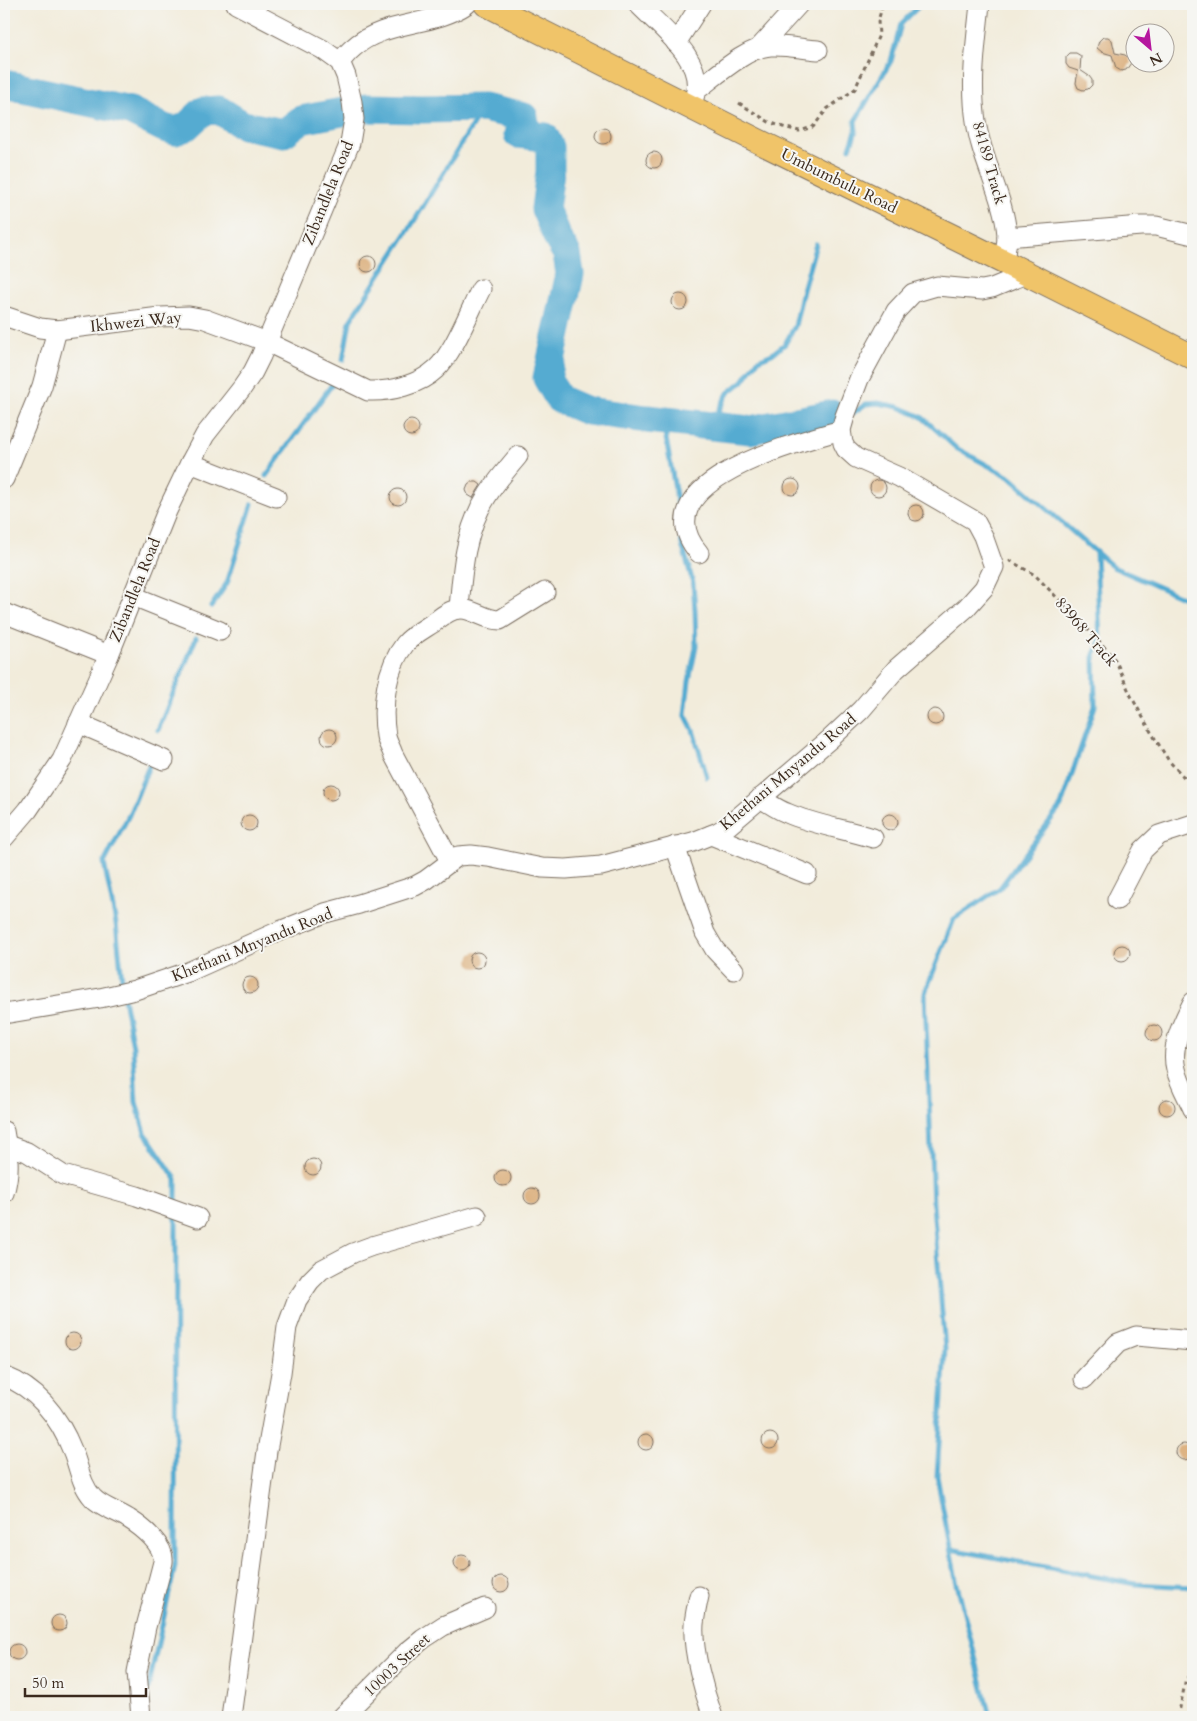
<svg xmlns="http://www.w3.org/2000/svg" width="1197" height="1721" viewBox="0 0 1197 1721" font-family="Cardo,serif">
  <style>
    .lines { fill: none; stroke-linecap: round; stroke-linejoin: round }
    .stream { stroke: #55abd1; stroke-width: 5 }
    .river { stroke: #55abd1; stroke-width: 29 }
    .building { fill: #ddb383 }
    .minor-casing { stroke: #7b6e60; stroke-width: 21 }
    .major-casing { stroke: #7b6e60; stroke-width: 26 }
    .path { stroke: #7b6e60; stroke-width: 3; stroke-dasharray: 4 4; stroke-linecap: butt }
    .minor { stroke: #fff; stroke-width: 19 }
    .major { stroke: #f0c469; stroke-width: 24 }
    .labels { text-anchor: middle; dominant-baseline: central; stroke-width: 4; stroke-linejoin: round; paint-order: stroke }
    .street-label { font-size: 16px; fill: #3b2a1e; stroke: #f6f6f2 }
  </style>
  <rect width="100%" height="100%" fill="#f6f6f2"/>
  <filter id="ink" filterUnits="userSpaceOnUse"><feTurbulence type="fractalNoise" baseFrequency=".02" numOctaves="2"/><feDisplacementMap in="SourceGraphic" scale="10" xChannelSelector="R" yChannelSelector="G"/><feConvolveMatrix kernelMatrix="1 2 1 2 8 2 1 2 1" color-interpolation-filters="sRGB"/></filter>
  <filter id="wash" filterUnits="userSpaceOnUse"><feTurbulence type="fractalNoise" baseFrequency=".0096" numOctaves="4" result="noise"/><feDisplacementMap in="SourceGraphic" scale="20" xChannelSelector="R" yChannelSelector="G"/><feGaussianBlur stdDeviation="1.12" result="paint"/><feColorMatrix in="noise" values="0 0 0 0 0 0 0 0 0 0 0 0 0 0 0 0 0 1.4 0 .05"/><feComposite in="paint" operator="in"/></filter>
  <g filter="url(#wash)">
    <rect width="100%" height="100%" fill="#f2ecdb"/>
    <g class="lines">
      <!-- stream -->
      <g class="stream">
        <path d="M850,148L856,131L855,121L891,61L901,24L921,4"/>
        <path d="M343,360L350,321L413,223L483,108"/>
        <path d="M853,413L866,404L878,403L899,407L922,417L956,448L1011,478L1113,567L1193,602"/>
        <path d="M663,421L680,518"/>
        <path d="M710,426L728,393L743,381L758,360L772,354L785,344L795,326L803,290L816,244"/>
        <path d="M266,476L333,383"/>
        <path d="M681,534L682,544L693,583L695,610L696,647L689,681L685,714L693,730L707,777"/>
        <path d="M211,607L227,583L252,504"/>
        <path d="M158,730L196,638"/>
        <path d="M123,989L116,923L104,863L129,815L151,761"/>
        <path d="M124,998L133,1047L136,1102L145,1133L176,1179V1205"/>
        <path d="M950,1549L1135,1584L1193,1587"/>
        <path d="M147,1694L175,1566L176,1213"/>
        <path d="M990,1717L956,1580L937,1476L945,1349L933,1204L925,993L954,919L1000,888L1061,806L1095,706L1094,654L1100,642L1096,552"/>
      </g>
      <!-- river -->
      <g class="river">
        <path d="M4,84L130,111L164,128L175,131L186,127L203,111L219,110L243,125L284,133L301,120L342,112"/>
        <path d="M367,108L422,109L483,108L524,117L525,125L518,134L545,137L550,147V172L545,209L558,239L567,254L570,274L547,378L559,399L587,411L647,419L750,430L833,414"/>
      </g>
    </g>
    <g id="blocks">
      <!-- building -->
      <g class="building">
        <path d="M1103,37H1108L1112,40L1115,53L1125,55L1129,58L1131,63L1126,70L1121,71L1116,68L1112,55L1102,52L1097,48L1099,41Z"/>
        <path d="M1070,53H1076L1081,56L1080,70L1089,76L1092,80V85L1088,89L1083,90L1078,88L1076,83L1078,71L1069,68L1066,64V57Z"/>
        <circle cx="603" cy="136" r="8"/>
        <circle cx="654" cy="160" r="8"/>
        <circle cx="368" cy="264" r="8"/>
        <circle cx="680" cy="302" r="8"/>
        <circle cx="411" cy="428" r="8"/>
        <circle cx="792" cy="487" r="8"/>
        <circle cx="878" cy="488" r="8"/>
        <path d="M472,482H477L481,485L473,498L468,495L466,490L468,485Z"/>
        <circle cx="398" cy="497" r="8"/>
        <circle cx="916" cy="513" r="8"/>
        <circle cx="935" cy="717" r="8"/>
        <circle cx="329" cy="737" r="8"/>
        <circle cx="331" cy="792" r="8"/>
        <circle cx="890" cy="822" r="8"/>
        <circle cx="249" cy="823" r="8"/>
        <circle cx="1122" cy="953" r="8"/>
        <circle cx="477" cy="960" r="8"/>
        <circle cx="250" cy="985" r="8"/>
        <circle cx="1154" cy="1033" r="8"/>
        <circle cx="1167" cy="1107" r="8"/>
        <circle cx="313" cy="1167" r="8"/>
        <circle cx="503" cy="1178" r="8"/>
        <circle cx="532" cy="1196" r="8"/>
        <circle cx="73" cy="1341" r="8"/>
        <circle cx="770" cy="1441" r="8"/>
        <circle cx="646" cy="1442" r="8"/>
        <circle cx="1184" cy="1452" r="8"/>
        <circle cx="462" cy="1563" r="8"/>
        <circle cx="501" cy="1584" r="8"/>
        <circle cx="59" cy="1623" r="8"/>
        <circle cx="17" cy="1652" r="8"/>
      </g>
    </g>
  </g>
  <g filter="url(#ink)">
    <use href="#blocks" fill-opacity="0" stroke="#7b6e60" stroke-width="1"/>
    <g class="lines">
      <!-- minor casing -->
      <g class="minor-casing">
        <g id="minor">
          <path d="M638,4C661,28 708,62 694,98"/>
          <path d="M980,4C976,43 970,82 976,121C981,160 1004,196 1007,235C1007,244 1005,253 1004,262"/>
          <path d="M676,43L701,4"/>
          <path d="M758,49L799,4"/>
          <path d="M340,62C344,57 348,52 353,48C384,20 433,27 467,4"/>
          <path d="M697,90C716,76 747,47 771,46C786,45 803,49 818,50"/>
          <path d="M1007,237L1141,226H1156L1193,235"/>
          <path d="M4,316L40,328L57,330L160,317L189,316L205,319L267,342L368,391C390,392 419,385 436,369C453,354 470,310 481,289"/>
          <path d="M190,463L276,497"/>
          <path d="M4,479L42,386L57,330"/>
          <path d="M699,553C639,482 797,443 841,430"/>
          <path d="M133,596L220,631"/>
          <path d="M459,609C462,570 465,530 487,496C496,482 507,469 518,456"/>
          <path d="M4,613L109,655"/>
          <path d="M78,723L164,760"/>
          <path d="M760,798C769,803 778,810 787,813C814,825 845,829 873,838"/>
          <path d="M711,835L807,874"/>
          <path d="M4,838L28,810L62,760L109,655L167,511L190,463L205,435L242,388L253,372L261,356L350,143L354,119L352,102L346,76L340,62L322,49L236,4"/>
          <path d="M675,846L705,933L715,950L734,970"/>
          <path d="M450,861L393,754C391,748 387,742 386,736C381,706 386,668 405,644C412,635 424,629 433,623C440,618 450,609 460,609C472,608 484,620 500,620L545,592"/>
          <path d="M1117,900L1143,850L1159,835L1193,824"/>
          <path d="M1193,1002C1183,1022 1170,1046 1176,1069C1179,1083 1187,1096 1193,1109"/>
          <path d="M4,1014L100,998L135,990L188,972L277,932L325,913L359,904L415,886L426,880L458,856L471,855L488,857L542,868L566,869L601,866L693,842L718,832L728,826L830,739L861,710L896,669L966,608L984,588L994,567L983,536L975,521L899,477L856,458L846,449L843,443L841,430L845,416L859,379L896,311L913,293L937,286L982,290L992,288L1026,274"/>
          <path d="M4,1131C8,1153 11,1171 4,1193"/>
          <path d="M7,1145L27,1152L63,1175L137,1196L198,1218"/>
          <path d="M4,1376C38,1389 60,1419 73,1452C79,1467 81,1485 93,1498C103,1508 117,1511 129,1519C142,1527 165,1545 163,1562L146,1627L137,1672L141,1717"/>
          <path d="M1084,1379L1118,1343L1136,1336L1193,1341"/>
          <path d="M699,1596C697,1605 695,1615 694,1624C692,1650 704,1692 713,1717"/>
          <path d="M231,1717L267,1451L281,1373L287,1327L297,1300L310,1281L321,1270L353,1253L372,1246L477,1216"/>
          <path d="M342,1717L407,1652L423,1639L443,1626L485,1608"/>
        </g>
      </g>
      <!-- major casing -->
      <g class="major-casing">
        <path id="major" d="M486,4L756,140L1004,262L1193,357"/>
      </g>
      <!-- path -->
      <g class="path">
        <path d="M739,103L769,122L783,127L799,131L813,127L827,109L855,89L879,35L878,21L883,4"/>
        <path d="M1009,560L1035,575L1100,642L1116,661L1130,694L1151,732L1169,761L1193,787"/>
        <path d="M1178,1717L1186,1679L1193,1672"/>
      </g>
      <!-- minor -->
      <use href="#minor" class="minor"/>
      <!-- major -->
      <use href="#major" class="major"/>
    </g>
  </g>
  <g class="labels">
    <!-- street labels -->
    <g class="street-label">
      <text transform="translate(989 163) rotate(74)">84189 Track</text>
      <text transform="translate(839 181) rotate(26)">Umbumbulu Road</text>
      <text transform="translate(328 193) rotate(-68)">Zibandlela Road</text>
      <text transform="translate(136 322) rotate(-6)">Ikhwezi Way</text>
      <text transform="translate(135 590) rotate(-68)">Zibandlela Road</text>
      <text transform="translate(1086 632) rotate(49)">83968 Track</text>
      <text transform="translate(788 772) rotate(-40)">Khethani Mnyandu Road</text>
      <text transform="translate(252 945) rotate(-22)">Khethani Mnyandu Road</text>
      <text transform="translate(397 1665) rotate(-43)">10003 Street</text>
    </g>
  </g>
  <!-- margin -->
  <rect width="1197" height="1721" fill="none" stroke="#f6f6f2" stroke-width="20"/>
  <!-- north arrow -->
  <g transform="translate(1150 48) rotate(152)"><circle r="24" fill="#f6f6f2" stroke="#aba49d"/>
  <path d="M0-4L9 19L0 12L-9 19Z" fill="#b5179e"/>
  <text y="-8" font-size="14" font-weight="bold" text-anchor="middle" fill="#3b2a1e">N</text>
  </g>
  <!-- scale -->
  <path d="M25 1688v8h121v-8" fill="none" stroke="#3b2a1e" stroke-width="2.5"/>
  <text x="32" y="1688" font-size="15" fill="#3b2a1e" stroke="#f6f6f2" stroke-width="4" paint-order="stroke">50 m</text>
</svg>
